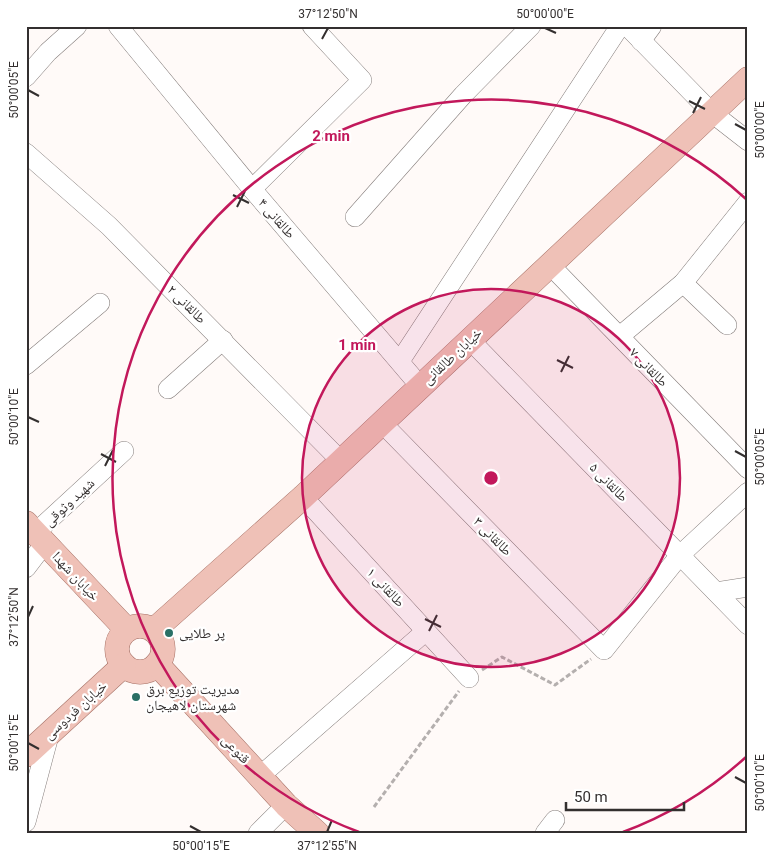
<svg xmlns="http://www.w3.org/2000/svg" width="774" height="859" viewBox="0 0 774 859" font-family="Roboto,'Noto Naskh Arabic',sans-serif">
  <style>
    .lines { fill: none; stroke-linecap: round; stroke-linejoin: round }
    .minor-casing { stroke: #847d7b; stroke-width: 20 }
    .major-casing { stroke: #a77368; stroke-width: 25 }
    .path { stroke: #b4afae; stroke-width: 3; stroke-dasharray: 5 2.5; stroke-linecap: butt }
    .minor { stroke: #fff; stroke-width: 19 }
    .major { stroke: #efc1b7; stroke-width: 24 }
    .ticks { fill: none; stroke: #332f2f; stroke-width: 2 }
    .ring { fill: none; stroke: #c2185b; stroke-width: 2.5 }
    .poi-dot { fill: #2a7066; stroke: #fff; stroke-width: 2 }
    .labels { text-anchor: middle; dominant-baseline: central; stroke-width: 4.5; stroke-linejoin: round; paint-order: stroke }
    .street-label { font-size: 14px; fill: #332f2f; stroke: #fff }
    .poi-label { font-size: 14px; fill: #332f2f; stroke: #fff; text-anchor: start }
    .centre { fill: #c2185b; stroke: #fff; stroke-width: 2.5 }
    .ring-label { font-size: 15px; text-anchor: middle; font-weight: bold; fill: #c2185b; stroke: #fff; stroke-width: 4.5; stroke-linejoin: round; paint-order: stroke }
    .neatline { fill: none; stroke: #332f2f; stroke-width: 2 }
    .ticks-label { font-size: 12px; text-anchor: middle; fill: #332f2f }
  </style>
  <rect width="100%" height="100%" fill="#fffaf8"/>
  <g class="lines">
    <!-- minor casing -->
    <g class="minor-casing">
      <g id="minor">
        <path d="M118,26L252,189L420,386"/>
        <path d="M627,26L712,113L748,141"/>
        <path d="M641,41L652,26"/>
        <path d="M26,77L48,52L77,26"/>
        <path d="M26,153L109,226L341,461"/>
        <path d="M252,189L362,80L312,26"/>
        <path d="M355,217L463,95L531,26"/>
        <path d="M550,265L748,469"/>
        <path d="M683,283L727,325"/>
        <path d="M620,336L683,283L748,202"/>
        <path d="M470,340L748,625"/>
        <path d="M400,361L620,26"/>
        <path d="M26,365L100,303"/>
        <path d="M168,389L223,340"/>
        <path d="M382,423L604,650L680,555L748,492"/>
        <path d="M303,497L469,678"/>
        <path d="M35,533L124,451"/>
        <path d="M26,568L45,543"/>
        <path d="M716,592L748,587"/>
        <path d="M260,776L426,631"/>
        <path d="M26,822L50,732"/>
        <path d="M258,833L286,805"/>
        <path d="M545,833L555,820"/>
      </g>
    </g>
    <!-- major casing -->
    <g class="major-casing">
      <g id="major">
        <path d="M26,523L127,630"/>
        <circle cx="140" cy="649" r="23"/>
        <path d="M154,630L303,497L748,79"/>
        <path d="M157,664L286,805L317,833"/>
        <path d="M26,755L124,665"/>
      </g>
    </g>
    <!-- path -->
    <g class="path">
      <path d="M482,670L502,657L555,685L591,659"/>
      <path d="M374,807L459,691"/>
    </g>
    <!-- minor -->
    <use href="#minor" class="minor"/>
    <!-- major -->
    <use href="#major" class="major"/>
  </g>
  <!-- ticks -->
  <path class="ticks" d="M545,28L556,33M322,39L328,28M28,90L39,96M689,101L705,109M693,113L701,97M735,124L746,130M233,195L249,203M237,207L245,191M557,360L573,368M561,372L569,356M28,417L39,422M735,451L746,457M101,454L116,462M105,466L113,450M28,617L33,606M425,619L441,627M429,631L437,615M28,743L39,749M735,777L746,783M190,826L201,832M327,832L332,820"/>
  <!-- distance rings -->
  <circle cx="491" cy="478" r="189" fill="#c2185b" fill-opacity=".12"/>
  <g class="ring">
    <circle cx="491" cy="478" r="189"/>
    <path d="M746 757A378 378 0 0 1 623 832M359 832A378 378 0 1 1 746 199"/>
  </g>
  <!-- markers -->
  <g class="poi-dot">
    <circle cx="169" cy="633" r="5"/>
    <circle cx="136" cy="697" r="5"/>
  </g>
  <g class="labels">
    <!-- street labels -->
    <g class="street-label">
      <text transform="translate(277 218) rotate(49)">طالقانی ۴</text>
      <text transform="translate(187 304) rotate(45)">طالقانی ۲</text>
      <text transform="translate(452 356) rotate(-43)">خیابان طالقانی</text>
      <text transform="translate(649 367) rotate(46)">طالقانی ۷</text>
      <text transform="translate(609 482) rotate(46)">طالقانی ۵</text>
      <text transform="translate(69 502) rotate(-43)">شهید وثوقی</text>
      <text transform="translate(493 536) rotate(46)">طالقانی ۳</text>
      <text transform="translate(76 576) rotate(47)">خیابان شهدا</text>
      <text transform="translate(386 587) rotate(47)">طالقانی ۱</text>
      <text transform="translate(75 710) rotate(-42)">خیابان فردوسی</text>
      <text transform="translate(236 749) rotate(47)">قنوعی</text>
    </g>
    <!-- poi labels -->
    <g class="poi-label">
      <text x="179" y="633">پر طلایی</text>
      <text x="146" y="689">مدیریت توزیع برق<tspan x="146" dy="16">شهرستان لاهیجان</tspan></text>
    </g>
  </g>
  <circle cx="491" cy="478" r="8" class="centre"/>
  <g class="ring-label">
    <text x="331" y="141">2 min</text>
    <text x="357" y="350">1 min</text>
  </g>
  <!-- border -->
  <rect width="774" height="859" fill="none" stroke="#ffffff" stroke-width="55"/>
  <!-- scale -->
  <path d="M566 802v8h118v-8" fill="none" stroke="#332f2f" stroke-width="2.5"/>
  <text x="574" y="802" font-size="15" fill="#332f2f" stroke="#ffffff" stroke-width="4" paint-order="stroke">50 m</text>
  <rect x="28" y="28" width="718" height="804" class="neatline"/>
  <g class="ticks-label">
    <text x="328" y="18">37°12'50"N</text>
    <text x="545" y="18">50°00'00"E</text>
    <text transform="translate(14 90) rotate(-90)" y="4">50°00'05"E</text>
    <text transform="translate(760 130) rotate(-90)" y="4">50°00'00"E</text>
    <text transform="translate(14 417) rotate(-90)" y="4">50°00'10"E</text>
    <text transform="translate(760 457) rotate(-90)" y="4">50°00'05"E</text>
    <text transform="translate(14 617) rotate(-90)" y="4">37°12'50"N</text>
    <text transform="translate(14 743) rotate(-90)" y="4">50°00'15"E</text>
    <text transform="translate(760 783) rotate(-90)" y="4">50°00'10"E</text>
    <text x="201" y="850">50°00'15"E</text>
    <text x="327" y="850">37°12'55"N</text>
  </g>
</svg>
